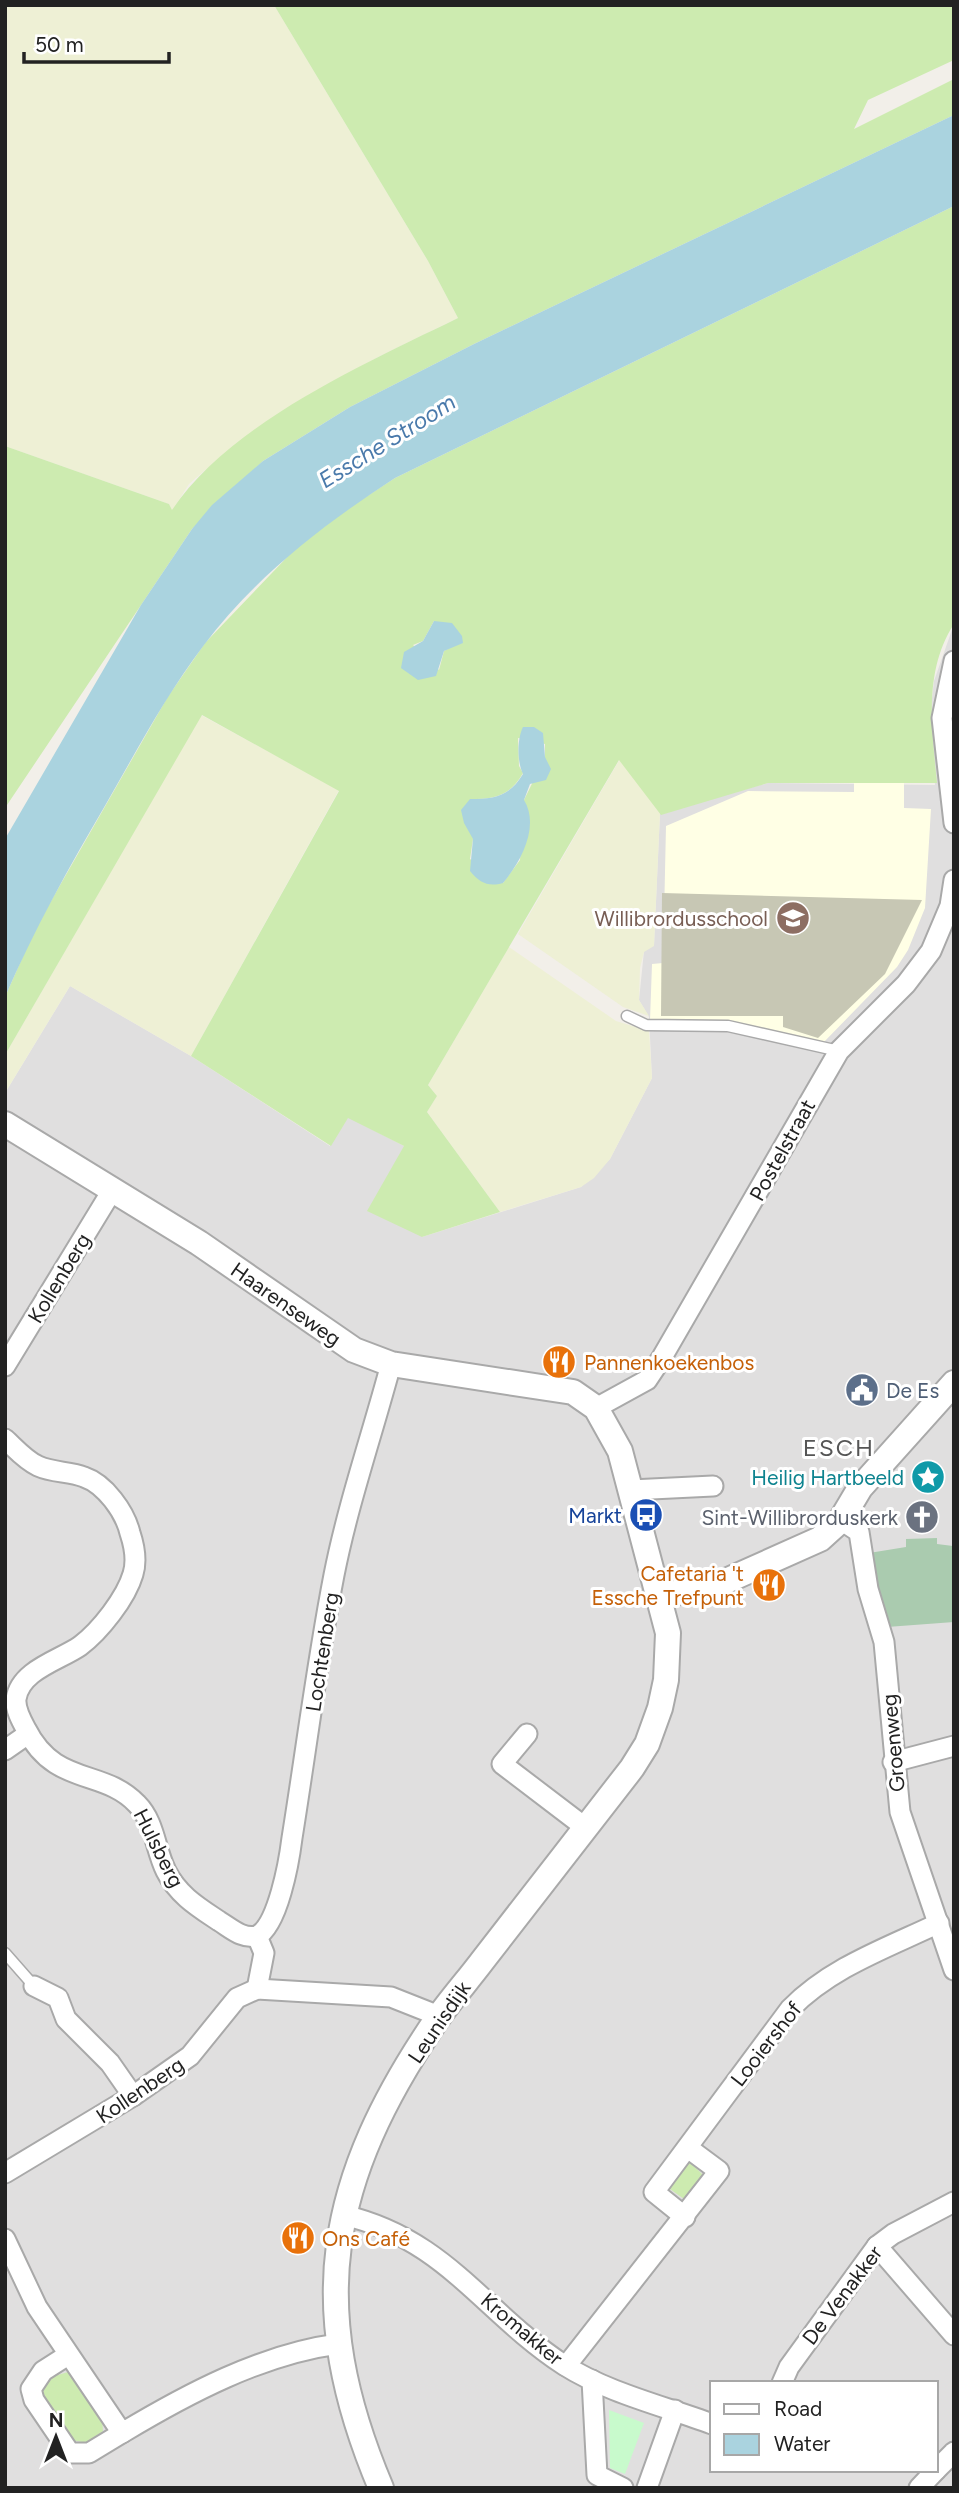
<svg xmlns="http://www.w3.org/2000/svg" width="959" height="2493" viewBox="0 0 959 2493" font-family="Figtree,sans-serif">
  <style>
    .residential { fill: #e0dfdf; fill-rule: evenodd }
    .education { fill: #ffffe5 }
    .construction { fill: #c7c7b4 }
    .farmland { fill: #eef0d5 }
    .grass { fill: #cdebb0; fill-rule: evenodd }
    .cemetery { fill: #aacbaf }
    .park { fill: #c8facc }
    .water { fill: #aad3df }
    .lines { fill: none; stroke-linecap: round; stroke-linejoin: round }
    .service-casing { stroke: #a9a9a9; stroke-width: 13 }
    .minor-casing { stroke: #a9a9a9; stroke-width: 23 }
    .tertiary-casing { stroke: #a9a9a9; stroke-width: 28 }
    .service { stroke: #fff; stroke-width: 10 }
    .minor { stroke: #fff; stroke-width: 19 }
    .tertiary { stroke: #fff; stroke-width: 24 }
    .labels { text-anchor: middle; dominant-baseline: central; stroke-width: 6; stroke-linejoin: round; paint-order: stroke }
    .education-label { font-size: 21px; fill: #785e54; stroke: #fff; text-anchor: end }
    .street-label { font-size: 21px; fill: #222; stroke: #fff }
    .food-label { font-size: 21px; fill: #c56008; stroke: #fff; text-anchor: start }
    .service-label { font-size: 21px; fill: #4e5e75; stroke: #fff; text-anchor: start }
    .culture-label { font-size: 21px; fill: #0d838f; stroke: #fff; text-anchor: end }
    .transit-label { font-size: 21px; fill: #164399; stroke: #fff; text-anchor: end }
    .worship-label { font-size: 21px; fill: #5b616d; stroke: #fff; text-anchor: end }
    .water-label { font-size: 23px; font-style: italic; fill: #4a7aab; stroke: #fff }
    .quarter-label { font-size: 24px; letter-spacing: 2px; fill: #555; stroke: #fff }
  </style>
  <rect width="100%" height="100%" fill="#f2efe9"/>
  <!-- residential -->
  <path class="residential" d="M954,624V2488H5V1093L70,986L191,1056L330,1146L348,1117L404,1146L422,1237L581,1187L610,1159L652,1078L649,1017L639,1000L644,951L654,945L660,813L768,783L935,785L930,715L934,681ZM712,2383H936V2470H712Z"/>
  <!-- education -->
  <path class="education" d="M854,778H904V808L931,809L925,908L908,950L897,967L823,1043L729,1022L650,1021L652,964L663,963L666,826L748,791L854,792Z"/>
  <!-- construction -->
  <path class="construction" d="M662,893L922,900L885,974L818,1038L783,1027V1016H661Z"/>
  <!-- farmland -->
  <g class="farmland">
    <path d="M5,5H274L428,261L458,318L378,357L289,407L225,453L189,484L172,511L169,504L5,446Z"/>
    <path d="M201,715L339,790L191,1056L70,986L5,1093V1055Z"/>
    <path d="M620,759L660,813L654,946L644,952L640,968L639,1000L649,1016L623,1007L518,934Z"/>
    <path d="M509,947L616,1021L649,1031L652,1078L610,1159L594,1178L581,1187L500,1212L427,1112L437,1096L428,1085Z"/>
  </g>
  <!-- grass -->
  <g class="grass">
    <path d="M274,5H954V60L868,100L854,129L954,79V115L474,344L350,407L263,461L192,529L5,808V446L169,504L172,510C230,423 366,363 458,318L428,261Z"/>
    <path d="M954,206V624C923,671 932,731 937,783H768L661,815L619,760L428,1085L437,1096L427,1112L500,1212L422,1237L367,1211L404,1146L348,1118L331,1146L191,1056L339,791L202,715L5,1055V997L35,929L167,698L205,643L293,551L341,513L395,478ZM434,621L455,645L444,651L439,670L413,645L423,641ZM518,738L545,744V757L524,800L520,860L503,883L470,859L473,839L471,799C495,799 510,796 523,773L519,766Z"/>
    <path d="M690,2162L705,2177L689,2199H684L670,2189V2183Z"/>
    <path d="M68,2372L102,2419L103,2431L87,2443L71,2440L42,2395L41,2389L51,2377Z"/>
  </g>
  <!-- cemetery -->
  <path class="cemetery" d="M937,1538V1544L953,1546L954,1543V1622L887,1627L869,1553L906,1547V1539Z"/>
  <!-- park -->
  <path class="park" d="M609,2410L644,2423L625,2474L610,2468Z"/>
  <!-- water -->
  <g class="water">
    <path d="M954,115V206L395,478C324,524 255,577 204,645C166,695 137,750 106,804C69,867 34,930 5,997V839L141,605L192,529L212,505L263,461L350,407L474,344Z"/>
    <path d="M434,621L452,623L462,636L463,643L444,651L436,676L418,680L401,668L404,652L423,641Z"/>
    <path d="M523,727H534L543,733L545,757L551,769L546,780L530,784L524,800C540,826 521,862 503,883C488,887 480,883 470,871L473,839L464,823L461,810L470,799C494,799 510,796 523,774C517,762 517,739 523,727Z"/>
  </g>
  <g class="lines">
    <!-- service casing -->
    <g class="service-casing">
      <g id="service">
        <path d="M627,1016L646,1025L728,1026L839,1051"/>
        <path d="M5,1953L34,1986"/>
      </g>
    </g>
    <!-- minor casing -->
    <g class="minor-casing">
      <g id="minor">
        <path d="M954,661L942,718L954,823"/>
        <path d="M5,1366L113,1189"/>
        <path d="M596,1408L647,1380L661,1359L839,1051L906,984L931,951L950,906L954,880"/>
        <path d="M5,1439C15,1448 25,1460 38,1466C53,1473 70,1471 84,1477C105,1484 125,1512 130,1533C134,1545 137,1561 133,1574C126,1598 100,1631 80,1646C60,1660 20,1670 16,1699C15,1709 21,1720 26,1729C55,1787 103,1768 137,1804C155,1822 155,1849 166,1871C178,1895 198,1907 219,1921C232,1929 242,1939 257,1936"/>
        <path d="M631,1490L713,1486"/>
        <path d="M841,1520L859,1532L868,1589L884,1642L900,1812L954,1970"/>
        <path d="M527,1734L502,1764L586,1828"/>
        <path d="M5,1750L28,1734"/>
        <path d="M893,1762L954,1746"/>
        <path d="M257,1936C278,1925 289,1862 292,1838C306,1751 317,1662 334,1575C348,1504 372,1435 391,1364"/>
        <path d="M257,1936L264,1953L257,1989"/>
        <path d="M34,1986L58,1998L66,2019L110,2063L133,2096"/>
        <path d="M5,2173L133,2096L190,2056L237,1998L257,1989L391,1997L439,2016"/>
        <path d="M343,2215C445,2238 483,2312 564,2365C608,2393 664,2406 712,2424"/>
        <path d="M685,2217L654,2192L790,2009C831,1967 887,1948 939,1923"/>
        <path d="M5,2239L37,2307L122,2433C187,2394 262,2354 338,2344"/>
        <path d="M877,2246L954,2335"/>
        <path d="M68,2355L43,2371L31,2389L34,2400L70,2453H89L122,2433"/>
        <path d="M566,2366L719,2171L688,2148"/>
        <path d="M592,2380L597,2475L623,2488"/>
        <path d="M782,2383L789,2367L877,2246L893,2234L954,2202"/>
        <path d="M936,2470L954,2452"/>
        <path d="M647,2488L675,2410"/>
        <path d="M919,2488L936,2470"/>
      </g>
    </g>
    <!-- tertiary casing -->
    <g class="tertiary-casing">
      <g id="tertiary">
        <path d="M5,1124L199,1243L354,1350L391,1364L573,1392L596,1408L620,1451L668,1633L666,1680L660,1708L647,1744L632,1768C583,1832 532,1896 483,1960C468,1980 451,1999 437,2019C327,2180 304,2306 381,2488"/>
        <path d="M659,1597L726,1581L820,1539L841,1520L860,1488L954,1383"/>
      </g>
    </g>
    <!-- service -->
    <use href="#service" class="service"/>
    <!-- minor -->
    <use href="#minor" class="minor"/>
    <!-- tertiary -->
    <use href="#tertiary" class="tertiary"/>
  </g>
  <!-- icons -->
  <defs>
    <g id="school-disc" transform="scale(1.75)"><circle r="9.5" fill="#8d6e63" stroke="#fff"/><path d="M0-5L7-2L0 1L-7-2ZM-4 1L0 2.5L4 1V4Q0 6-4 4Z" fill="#fff"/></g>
    <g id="restaurant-disc" transform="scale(1.75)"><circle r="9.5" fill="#e8710a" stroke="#fff"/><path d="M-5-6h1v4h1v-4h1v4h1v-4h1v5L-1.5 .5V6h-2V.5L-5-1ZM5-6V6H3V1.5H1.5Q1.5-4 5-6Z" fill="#fff"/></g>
    <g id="civic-disc" transform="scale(1.75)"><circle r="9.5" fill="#5c6f8a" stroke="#fff"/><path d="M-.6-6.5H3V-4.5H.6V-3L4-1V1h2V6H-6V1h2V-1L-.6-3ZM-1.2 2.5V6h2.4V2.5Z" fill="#fff"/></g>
    <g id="sight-disc" transform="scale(1.75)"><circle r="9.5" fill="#0f9aa8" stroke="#fff"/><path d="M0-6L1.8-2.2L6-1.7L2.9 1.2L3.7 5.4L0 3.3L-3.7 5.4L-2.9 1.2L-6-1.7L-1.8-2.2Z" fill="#fff"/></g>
    <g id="bus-disc" transform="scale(1.75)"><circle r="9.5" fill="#1a4fb4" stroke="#fff"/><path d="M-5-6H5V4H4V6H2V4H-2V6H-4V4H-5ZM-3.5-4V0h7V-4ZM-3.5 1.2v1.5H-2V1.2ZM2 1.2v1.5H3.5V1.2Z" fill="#fff"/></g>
    <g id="church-disc" transform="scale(1.75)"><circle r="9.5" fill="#6b7280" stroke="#fff"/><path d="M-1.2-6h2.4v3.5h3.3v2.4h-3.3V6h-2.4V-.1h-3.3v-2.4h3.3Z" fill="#fff"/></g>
  </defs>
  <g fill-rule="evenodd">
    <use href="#school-disc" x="793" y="918"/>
    <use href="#restaurant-disc" x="559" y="1362"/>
    <use href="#civic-disc" x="862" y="1390"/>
    <use href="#sight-disc" x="928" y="1477"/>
    <use href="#bus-disc" x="646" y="1515"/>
    <use href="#church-disc" x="922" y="1517"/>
    <use href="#restaurant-disc" x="769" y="1585"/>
    <use href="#restaurant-disc" x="298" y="2238"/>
  </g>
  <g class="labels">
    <!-- education labels -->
    <g class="education-label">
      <text x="768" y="918">Willibrordusschool</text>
    </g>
    <!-- street labels -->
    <g class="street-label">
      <text transform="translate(782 1150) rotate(-61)">Postelstraat</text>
      <text transform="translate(59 1278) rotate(-59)">Kollenberg</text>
      <text transform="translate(286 1304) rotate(35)">Haarenseweg</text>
      <text transform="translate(322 1652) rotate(-81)">Lochtenberg</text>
      <text transform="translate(893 1743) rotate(-95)">Groenweg</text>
      <text transform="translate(159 1848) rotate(63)">Hulsberg</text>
      <text transform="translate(439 2022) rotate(-56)">Leunisdijk</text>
      <text transform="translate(766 2044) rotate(-52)">Looiershof</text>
      <text transform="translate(140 2090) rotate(-34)">Kollenberg</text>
      <text transform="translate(842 2295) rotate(-53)">De Venakker</text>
      <text transform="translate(522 2329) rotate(40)">Kromakker</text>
    </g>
    <!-- food labels -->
    <g class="food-label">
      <text x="584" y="1362">Pannenkoekenbos</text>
      <text x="744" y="1573" text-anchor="end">Cafetaria 't<tspan x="744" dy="24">Essche Trefpunt</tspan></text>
      <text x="322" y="2238">Ons Café</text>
    </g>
    <!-- service labels -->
    <g class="service-label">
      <text x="886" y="1390">De Es</text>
    </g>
    <!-- culture labels -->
    <g class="culture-label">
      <text x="904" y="1477">Heilig Hartbeeld</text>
    </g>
    <!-- transit labels -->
    <g class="transit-label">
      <text x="622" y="1515">Markt</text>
    </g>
    <!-- worship labels -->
    <g class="worship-label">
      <text x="898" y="1517">Sint-Willibrorduskerk</text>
    </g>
    <!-- water labels -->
    <g class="water-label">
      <text transform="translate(387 441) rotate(-32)">Essche Stroom</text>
    </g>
    <!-- quarter labels -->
    <g class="quarter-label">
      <text x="839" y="1447">ESCH</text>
    </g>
  </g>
  <!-- border -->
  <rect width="959" height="2493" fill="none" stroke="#222222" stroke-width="14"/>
  <!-- legend -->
  <rect x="710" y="2381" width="228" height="91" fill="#ffffff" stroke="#a7a7a7" stroke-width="2"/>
  <rect x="724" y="2404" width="35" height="10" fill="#ffffff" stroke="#a7a7a7" stroke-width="2"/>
  <text x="774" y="2416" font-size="21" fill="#222222">Road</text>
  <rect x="724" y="2434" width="35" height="21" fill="#aad3df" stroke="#a7a7a7" stroke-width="2"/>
  <text x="774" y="2451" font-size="21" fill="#222222">Water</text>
  <!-- north arrow -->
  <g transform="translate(56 2437)" stroke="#ffffff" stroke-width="5" paint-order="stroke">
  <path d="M0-5L12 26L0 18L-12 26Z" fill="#222222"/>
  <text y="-10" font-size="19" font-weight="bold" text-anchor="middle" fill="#222222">N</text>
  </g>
  <!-- scale -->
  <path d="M24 52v10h145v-10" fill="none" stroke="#222222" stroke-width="3.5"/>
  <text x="35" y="52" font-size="21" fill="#222222" stroke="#ffffff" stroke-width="5" paint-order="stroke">50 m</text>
</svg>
